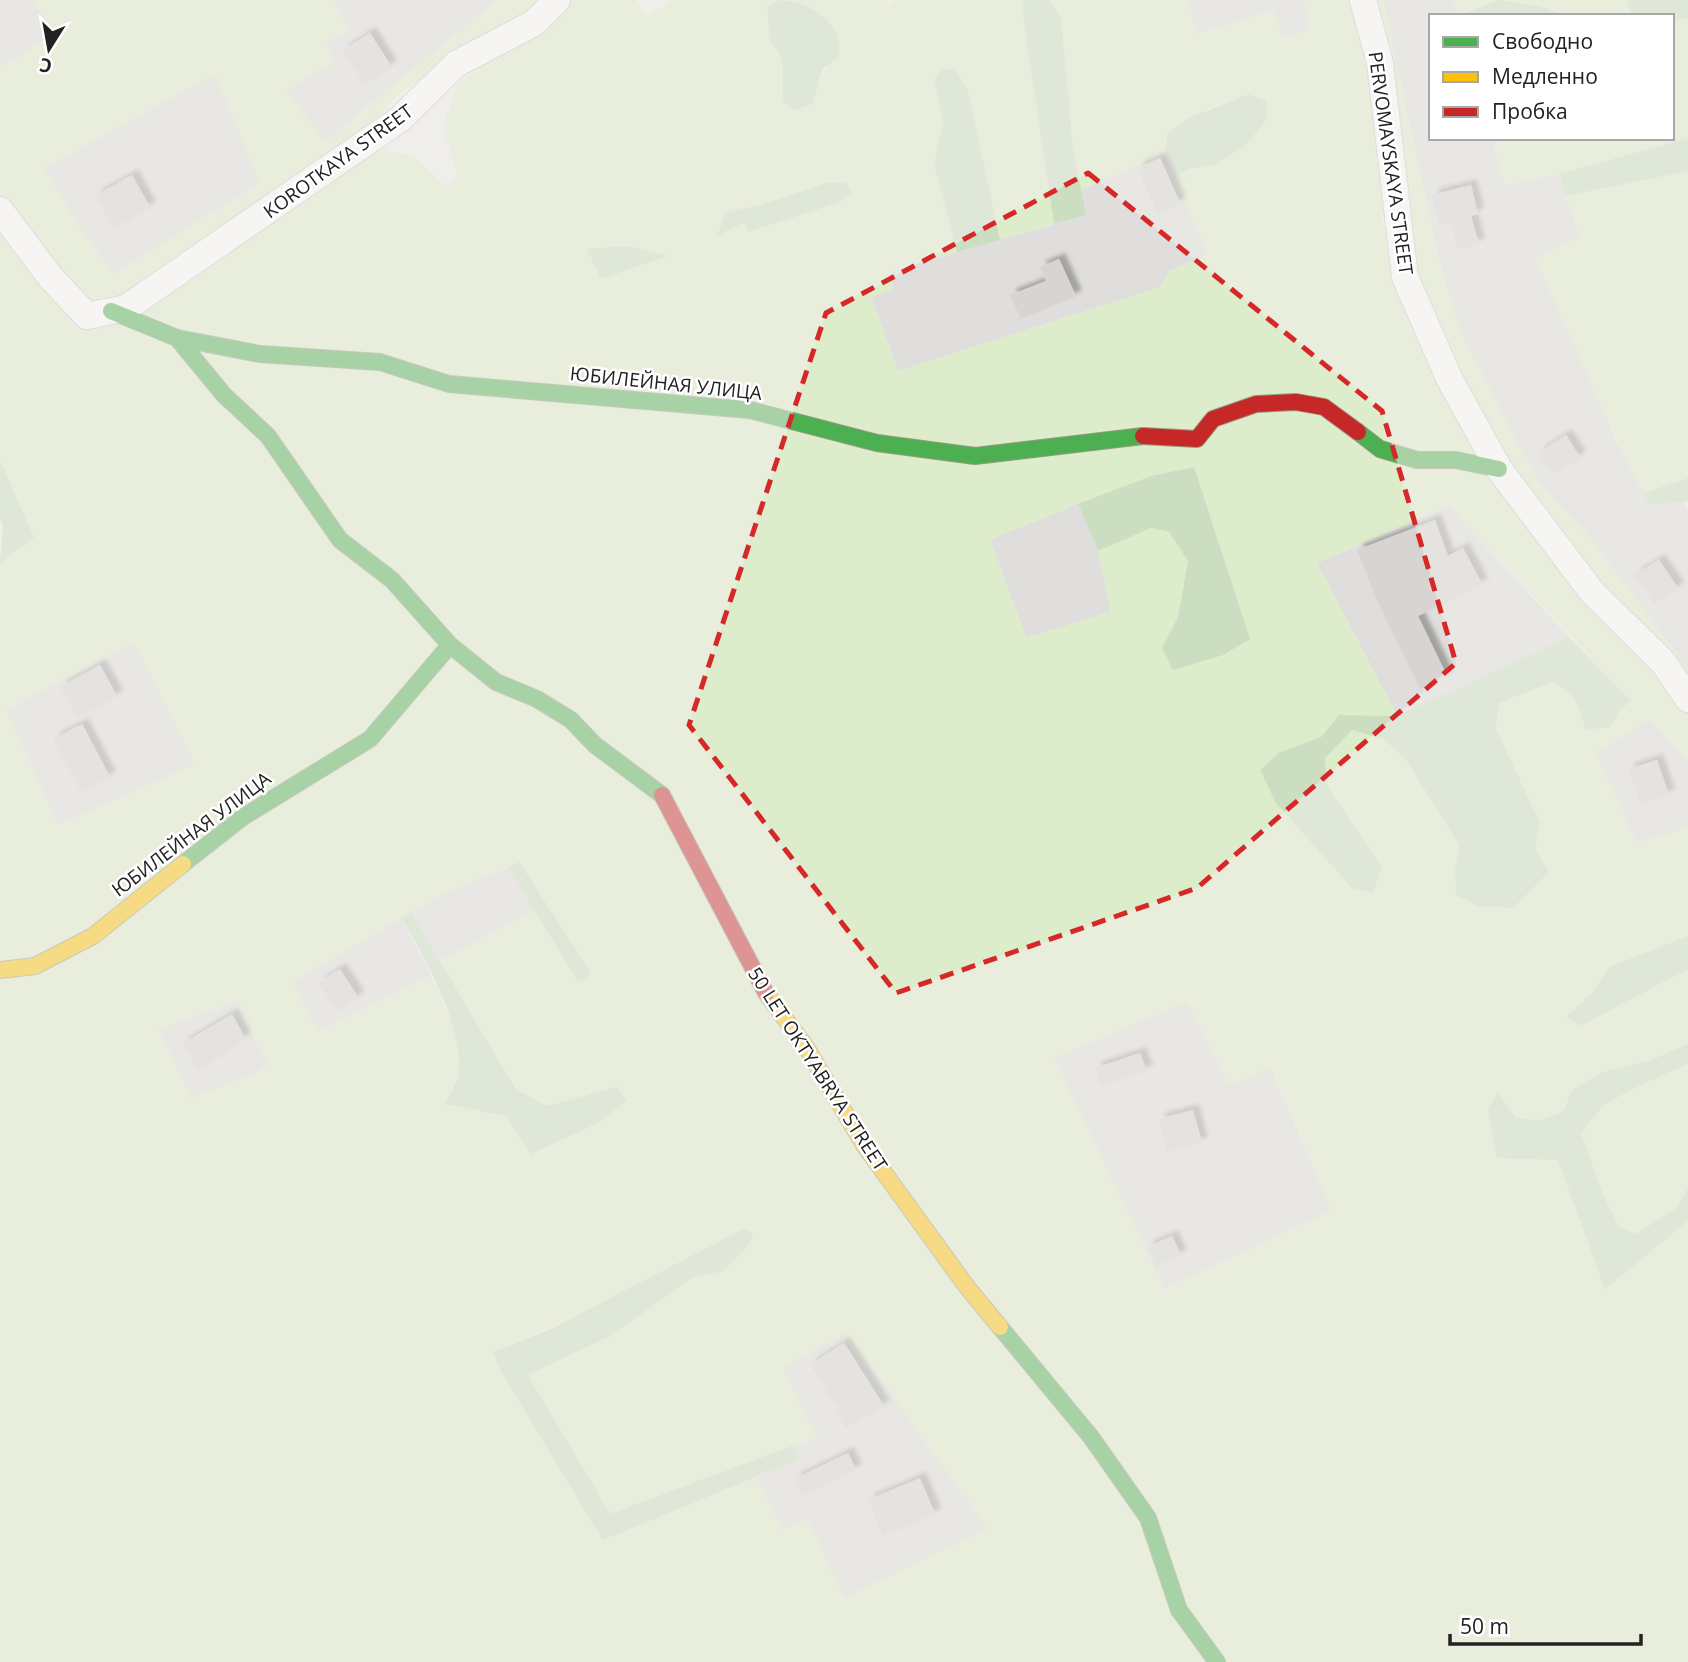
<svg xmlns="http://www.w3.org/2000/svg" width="1688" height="1662" viewBox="0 0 1688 1662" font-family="'Open Sans',sans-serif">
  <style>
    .residential { fill: #dfdedc }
    .grass { fill: #ddeccb; fill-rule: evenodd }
    .forest { fill: #cbdec1 }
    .building { fill: #d7d4d2; filter: url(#shadow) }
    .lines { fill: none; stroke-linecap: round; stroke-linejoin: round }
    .street-casing { stroke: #c9c8c7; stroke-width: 28 }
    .fast-casing { stroke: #999a82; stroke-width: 18 }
    .slow-casing { stroke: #999a82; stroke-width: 18 }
    .jam-casing { stroke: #999a82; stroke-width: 18 }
    .street { stroke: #fdfcfc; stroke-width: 26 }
    .fast { stroke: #4caf50; stroke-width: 16 }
    .slow { stroke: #ffc107; stroke-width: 16 }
    .jam { stroke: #c62828; stroke-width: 16 }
    .marked { fill: none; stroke: #d62828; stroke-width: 5; stroke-dasharray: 14 9; stroke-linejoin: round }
    .labels { text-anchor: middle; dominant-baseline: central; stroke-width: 5; stroke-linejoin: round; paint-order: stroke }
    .street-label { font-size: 19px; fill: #222; stroke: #fff }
  </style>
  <defs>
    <filter id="shadow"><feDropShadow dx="6" dy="-6" stdDeviation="2" flood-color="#0004"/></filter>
  </defs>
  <rect width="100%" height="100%" fill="#f0eeeb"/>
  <!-- residential -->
  <g class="residential">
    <path d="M0,0H32L54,33L0,68Z"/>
    <path d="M333,0H498L324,142L286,90L334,62L325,44L349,31Z"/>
    <path d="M1187,0H1304L1312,30L1283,37L1273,11L1197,34Z"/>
    <path d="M1383,0H1454L1458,16H1431V138H1492L1505,185L1559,174L1580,237L1535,259L1581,356L1615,439L1650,504L1683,502L1688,510V670L1588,535L1539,484L1461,333L1442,273Z"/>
    <path d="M215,74L261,183L113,274L79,227L44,168Z"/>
    <path d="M1165,153L1208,255L1169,271L1161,287L898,371L871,297L893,289L888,272L1086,215L1079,191Z"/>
    <path d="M1078,504L1098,551L1111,612L1026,638L990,539Z"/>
    <path d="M1449,506L1569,637L1397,716L1317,563Z"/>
    <path d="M134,642L196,764L58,825L6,710Z"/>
    <path d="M1649,719L1688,759V828L1637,843L1595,753Z"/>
    <path d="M508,867L535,910L440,961L411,912L444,893Z"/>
    <path d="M401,917L431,975L319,1032L291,983Z"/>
    <path d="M1188,1001L1229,1083L1271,1068L1332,1211L1164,1289L1054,1058Z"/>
    <path d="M236,1002L268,1064L256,1074L191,1098L158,1029Z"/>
    <path d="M846,1332L988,1528L845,1598L807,1520L782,1530L756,1477L799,1459L792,1446L817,1438L783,1368Z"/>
  </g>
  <!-- grass -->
  <g class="grass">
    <path d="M32,0H333L349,31L325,44L335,62L286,90L324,142L498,0H545L397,95L361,137L265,225L379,150L414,156L446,186L458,179L443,126L457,85L569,0H636L647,17L673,0H780L767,7L770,42L778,51L783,67V101L817,85L839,40C826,19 812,4 786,0H887L889,4L895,0H1024L1022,9L1054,224L1000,240L968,91L934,81L943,121L934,164L957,252L888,272L893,289L871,297L898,371L1161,287L1169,271L1208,255L1175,177L1189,169L1217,164L1248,94L1210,107L1167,135L1165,153L1079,191L1053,2L1050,0H1187L1197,33L1273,11L1283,37L1311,29L1304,0H1351L1377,104L1385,188L1382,220L1396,281L1444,389L1688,711V759L1649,719L1596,753L1637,843L1688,828V936L1609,967L1592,993L1567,1017L1582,1026L1688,969V1044L1651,1060L1602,1072L1572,1090L1563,1112L1539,1120L1516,1118L1498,1093L1488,1109L1497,1158L1558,1160L1605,1288L1688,1221V1662H0V563L34,538L0,460V68L54,33ZM215,74L260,184L113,274L79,227L44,168ZM763,204L789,218L750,232L746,222L718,235L746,207ZM1194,467L1223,655L1162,648L1178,617L1188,561L1169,532L1151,528L1098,551L1111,612L1026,638L990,539L1151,476ZM1449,506L1631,701L1619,711L1610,727L1587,730C1579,705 1578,693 1553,682L1499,703L1496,729L1512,764L1535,849L1549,872L1455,869L1459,846L1405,758L1383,739L1352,730L1325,758L1327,786L1358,831L1352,888L1330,861L1280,752L1321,737L1339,715L1397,716L1317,563ZM134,642L195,764L58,825L6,710ZM519,863L591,974L578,981L535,910L440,961L517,1089L547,1106L617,1087L531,1153L507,1116L446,1104L458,1075L456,1033L431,975L320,1032L292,983L444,893ZM1187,1001L1230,1084L1272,1068L1332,1211L1165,1289L1054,1058ZM235,1002L268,1064L256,1074L191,1098L158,1030ZM751,1242L724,1271L693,1276L610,1336L528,1375L610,1515L817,1438L783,1368L846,1332L987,1528L845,1598L807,1519L782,1530L756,1477L603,1539L493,1352Z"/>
    <path d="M1368,0H1383L1442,273L1461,333L1539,484L1588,535L1685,665L1688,670V691L1552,527L1455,373L1413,275Z"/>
    <path d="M1454,0H1627L1632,16H1566L1539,6L1498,0L1458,16Z"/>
    <path d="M1688,18V138L1559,174L1505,185L1492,138H1672V21Z"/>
    <path d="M1688,171V478L1643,493C1603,417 1572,336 1535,259L1580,237L1566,196Z"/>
    <path d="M1688,1064V1188L1676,1208L1636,1234L1619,1227L1602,1192L1581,1133L1603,1106L1632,1089Z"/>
  </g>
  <!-- forest -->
  <g class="forest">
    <path d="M780,0C802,0 835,17 839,41C840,46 838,53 838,58L823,68L812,104L796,110L783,101V67L778,51L770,42L767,7Z"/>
    <path d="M1024,0H1050L1061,18L1073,149L1086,215L1054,224L1022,9Z"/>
    <path d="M1498,0L1539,6L1566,16H1459Z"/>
    <path d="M1627,0H1688V18L1672,21V16H1632Z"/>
    <path d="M955,69L968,91L1000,240L957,252L934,164L943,121L934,81L941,70Z"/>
    <path d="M1248,94L1266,100L1267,119L1246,145L1217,164L1189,169L1175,177L1165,153L1167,135L1186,119Z"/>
    <path d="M1688,138V171L1566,196L1559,174Z"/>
    <path d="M846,182L852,192L840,202L749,232L745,222L717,236L725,213L763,204L827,183Z"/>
    <path d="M629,246L668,256L601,279L587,249Z"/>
    <path d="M0,460L34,538L0,563L3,525L0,519Z"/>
    <path d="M1194,467L1250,639L1223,655L1173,670L1162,648L1178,617L1188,561L1169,532L1151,528L1098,551L1078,504L1151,476Z"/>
    <path d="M1688,478V501L1650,505L1643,493Z"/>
    <path d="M1569,637L1631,701L1619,711L1610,727L1586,730C1580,707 1575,692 1553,682L1499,703L1496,729L1540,823L1535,849L1549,872L1513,908L1478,906L1456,895L1455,869L1459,845L1405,758L1383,739L1352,730L1325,758L1327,786L1382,867L1373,893L1352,888L1276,803L1260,770L1280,752L1321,737L1339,715L1397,716Z"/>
    <path d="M519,862L592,974L578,982L508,867Z"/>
    <path d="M411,912L516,1089L547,1106L617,1087L627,1101L599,1122L531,1154L506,1116L445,1104C449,1095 457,1084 458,1074C464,1026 425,958 401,917Z"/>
    <path d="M1688,936V969L1581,1026L1566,1017L1592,993L1609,967Z"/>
    <path d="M1688,1044V1064L1632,1089L1603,1106L1581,1133L1602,1192L1619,1227L1636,1234L1676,1208L1688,1188V1221L1605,1289L1558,1160L1497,1158L1488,1109L1498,1092L1516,1118L1539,1120L1563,1112L1572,1090L1602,1072L1651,1060Z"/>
    <path d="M745,1228L753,1233L751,1242L724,1271L693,1277L610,1336L528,1375L610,1514L792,1446L799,1459L603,1540L500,1370L493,1352L553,1328Z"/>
  </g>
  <!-- building -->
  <g class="building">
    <path d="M370,33L391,66L364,84L343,50Z"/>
    <path d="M1160,158L1180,203L1158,214L1137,168Z"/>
    <path d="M132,175L150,207L114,228L95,196Z"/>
    <path d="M1471,185L1478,214L1471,216L1479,244L1458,250L1451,222L1440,225L1432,195Z"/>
    <path d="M1059,259L1076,296L1021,319L1010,295L1046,281L1040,267Z"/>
    <path d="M1566,435L1580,457L1552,475L1538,453Z"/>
    <path d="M1435,520L1448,556L1463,548L1482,584L1418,616L1447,676L1420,689L1375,596L1357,550Z"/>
    <path d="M1659,560L1678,588L1654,604L1635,575Z"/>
    <path d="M100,665L117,696L77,718L60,687Z"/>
    <path d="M82,724L110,777L81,792L53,739Z"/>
    <path d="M1657,760L1669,795L1641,804L1628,769Z"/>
    <path d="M340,969L358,997L337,1011L318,983Z"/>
    <path d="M232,1014L245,1038L198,1070L182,1044Z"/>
    <path d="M1140,1053L1147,1071L1101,1086L1095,1068Z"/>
    <path d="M1193,1110L1202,1143L1167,1152L1159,1119Z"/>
    <path d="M1172,1236L1181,1255L1156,1266L1147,1247Z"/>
    <path d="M844,1343L884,1406L846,1428L835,1410L838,1408L810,1365Z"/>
    <path d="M848,1453L856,1470L802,1496L794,1479Z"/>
    <path d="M920,1478L935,1514L883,1536L868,1500Z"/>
  </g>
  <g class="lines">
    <!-- street casing -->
    <g class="street-casing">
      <g id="street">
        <path d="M1363,0L1380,63L1405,277L1449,378L1499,469L1592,592L1663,662L1688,699"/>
        <path d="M0,210L51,278L87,316L126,308L400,119L456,64L534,23L557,0"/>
      </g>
    </g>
    <!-- fast casing -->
    <g class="fast-casing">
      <g id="fast">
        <path d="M111,311L177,338L224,395L268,436L340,540L392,580L450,645L496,682L537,699L571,720L595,745L662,795"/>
        <path d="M177,338L260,354L380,362L449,384L750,410L877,443L975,456L1143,436"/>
        <path d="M1358,432L1380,449L1417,460H1456L1499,469"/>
        <path d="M183,864L243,817L370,739L450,645"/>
        <path d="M1000,1327L1091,1437L1148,1518L1179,1610L1217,1662"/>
      </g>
    </g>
    <!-- slow casing -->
    <g class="slow-casing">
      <g id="slow">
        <path d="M0,970L35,966L93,936L183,864"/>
        <path d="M766,993L806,1047L864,1145L967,1287L1000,1327"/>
      </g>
    </g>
    <!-- jam casing -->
    <g class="jam-casing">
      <g id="jam">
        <path d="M1143,436L1197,439L1213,419L1256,404L1296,402L1324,407L1358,432"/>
        <path d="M662,795L766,993"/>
      </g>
    </g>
    <!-- street -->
    <use href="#street" class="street"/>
    <!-- fast -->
    <use href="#fast" class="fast"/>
    <!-- slow -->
    <use href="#slow" class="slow"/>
    <!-- jam -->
    <use href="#jam" class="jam"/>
  </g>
  <!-- marked area -->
  <path d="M0 0H1688V1662H0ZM1088,173L1382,411L1456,663L1197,888L896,993L689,725L826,313Z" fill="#f0eeeb" fill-opacity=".55" fill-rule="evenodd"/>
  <path class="marked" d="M1088,173L1382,411L1456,663L1197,888L896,993L689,725L826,313Z"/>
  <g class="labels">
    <!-- street labels -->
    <g class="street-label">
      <text transform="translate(338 161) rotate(-36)">KOROTKAYA STREET</text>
      <text transform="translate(1391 163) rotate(82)">PERVOMAYSKAYA STREET</text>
      <text transform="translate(666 383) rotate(6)">ЮБИЛЕЙНАЯ УЛИЦА</text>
      <text transform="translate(191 834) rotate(-37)">ЮБИЛЕЙНАЯ УЛИЦА</text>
      <text transform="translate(818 1069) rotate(57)">50 LET OKTYABRYA STREET</text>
    </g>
  </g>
  <!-- legend -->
  <rect x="1429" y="14" width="245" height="126" fill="#ffffff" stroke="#a7a7a7" stroke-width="2"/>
  <rect x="1443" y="37" width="35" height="10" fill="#4caf50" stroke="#a7a7a7" stroke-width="2"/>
  <text x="1492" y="49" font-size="21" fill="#222222">Свободно</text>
  <rect x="1443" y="72" width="35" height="10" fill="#ffc107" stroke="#a7a7a7" stroke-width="2"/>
  <text x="1492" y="84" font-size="21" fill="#222222">Медленно</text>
  <rect x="1443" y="107" width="35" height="10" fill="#c62828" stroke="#a7a7a7" stroke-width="2"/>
  <text x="1492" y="119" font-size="21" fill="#222222">Пробка</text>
  <!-- north arrow -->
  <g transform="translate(49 49) rotate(191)" stroke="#ffffff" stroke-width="5" paint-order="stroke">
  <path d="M0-5L12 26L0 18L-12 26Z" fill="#222222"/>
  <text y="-10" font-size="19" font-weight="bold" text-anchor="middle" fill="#222222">С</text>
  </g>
  <!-- scale -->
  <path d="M1450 1634v10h191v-10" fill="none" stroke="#222222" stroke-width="3.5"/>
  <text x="1460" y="1634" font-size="21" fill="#222222" stroke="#ffffff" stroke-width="5" paint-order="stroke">50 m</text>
</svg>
